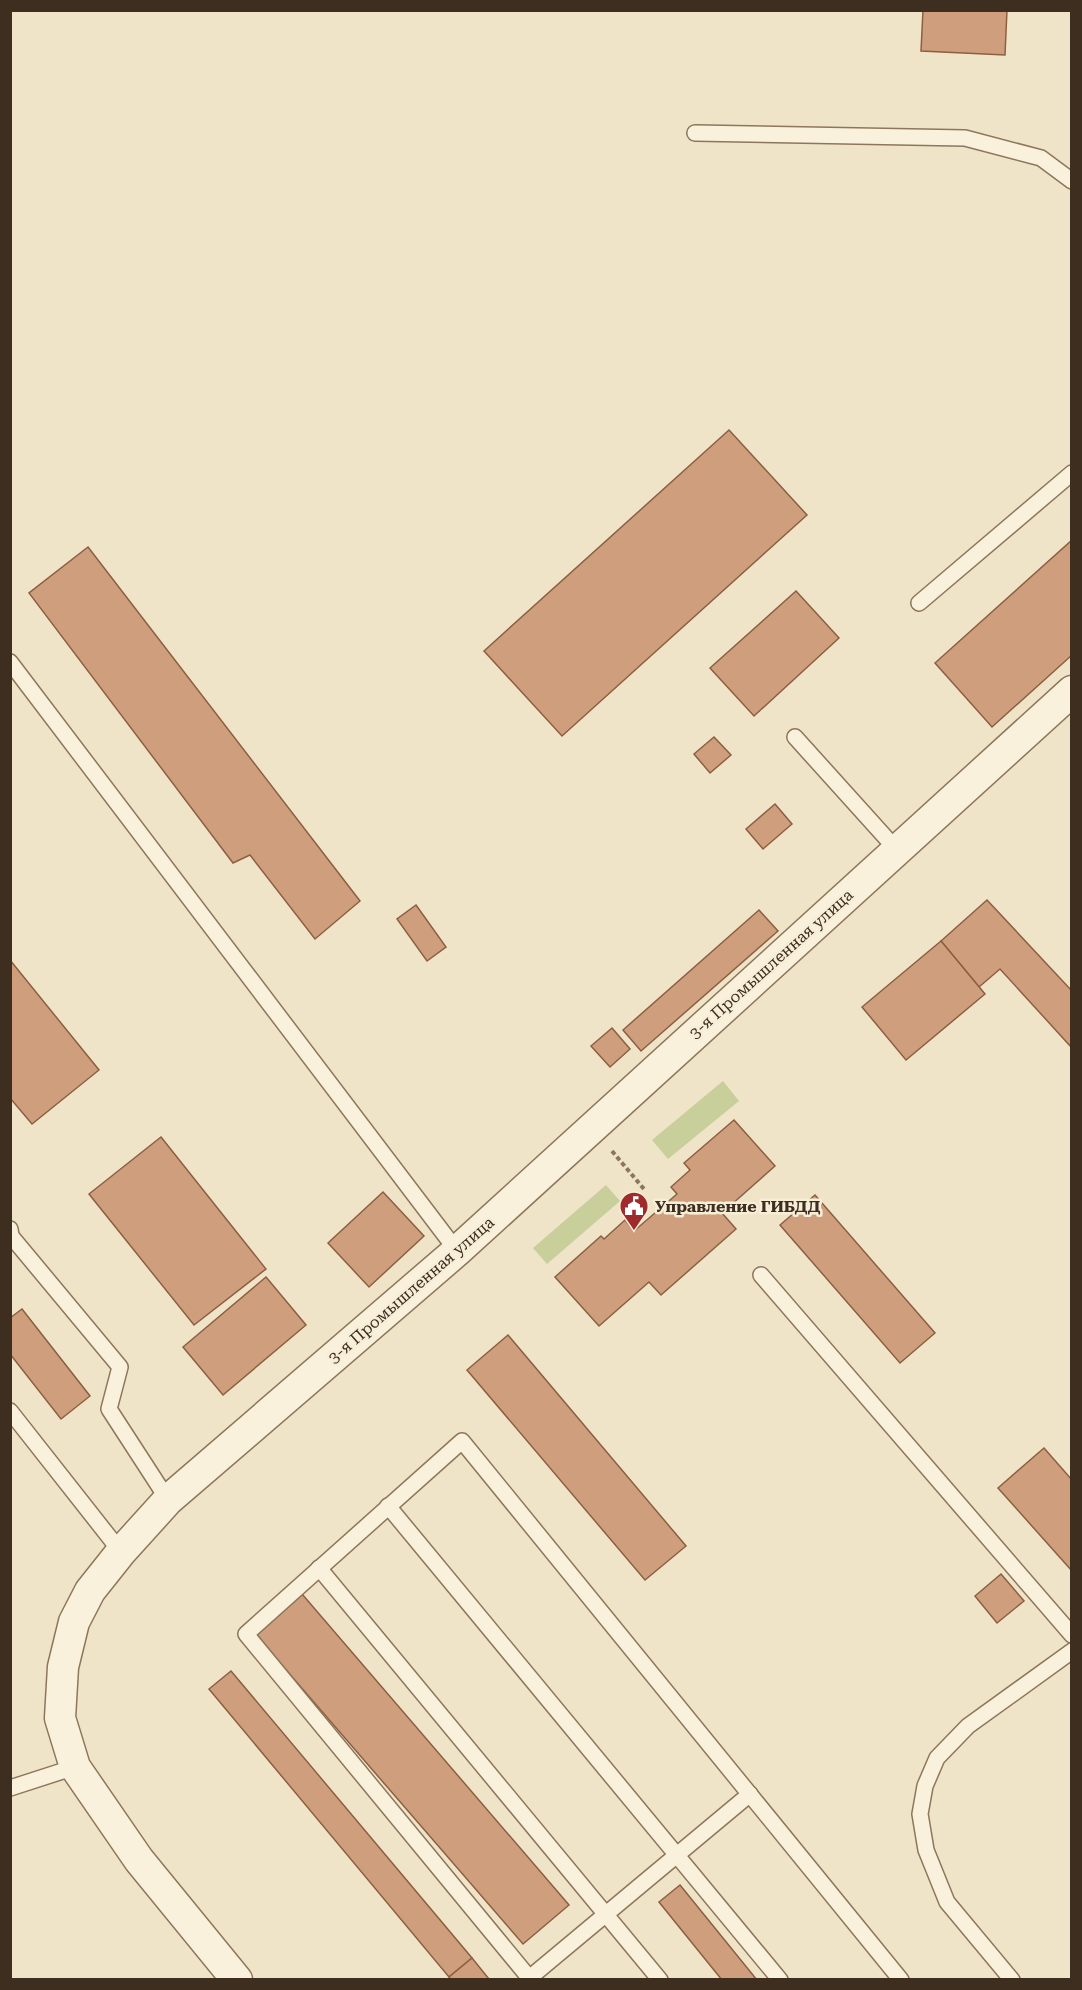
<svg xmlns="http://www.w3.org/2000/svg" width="1082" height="1990" viewBox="0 0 1082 1990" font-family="'Roboto Serif',serif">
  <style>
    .green { fill: #c9cf9b }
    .building { fill: #cf9f7d; stroke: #8d5f41; stroke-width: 1.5 }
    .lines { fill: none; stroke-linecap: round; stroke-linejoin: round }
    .lane-casing { stroke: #8d765c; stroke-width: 18 }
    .street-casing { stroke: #8d765c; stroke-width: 33 }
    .path { stroke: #8d765c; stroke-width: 4; stroke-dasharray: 4.5 3; stroke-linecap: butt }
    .lane { stroke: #faf1dc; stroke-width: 15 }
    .street { stroke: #faf1dc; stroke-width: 30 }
    .labels { text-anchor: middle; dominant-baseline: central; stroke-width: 5; stroke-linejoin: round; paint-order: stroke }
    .street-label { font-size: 16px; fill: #3d2e20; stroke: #f7eed8 }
    .poi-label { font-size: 16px; font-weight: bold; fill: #3d2e20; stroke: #f7eed8; text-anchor: start }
  </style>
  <rect width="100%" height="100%" fill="#f0e4c8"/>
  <!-- green -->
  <g class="green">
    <path d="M723,1081L739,1101L668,1159L652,1140Z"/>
    <path d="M606,1185L620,1201L547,1264L533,1248Z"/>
  </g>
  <!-- building -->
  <g class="building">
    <path d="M923,10H1007L1005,55L921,51Z"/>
    <path d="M729,430L807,515L562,736L484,651Z"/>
    <path d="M1072,540V655L992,727L935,663Z"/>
    <path d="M88,547L360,901L315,939L250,855L233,863L29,593Z"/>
    <path d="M796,591L839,638L754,716L710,668Z"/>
    <path d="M714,737L731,755L710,773L694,754Z"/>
    <path d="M775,804L792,824L763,849L746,829Z"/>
    <path d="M987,900L1072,991V1048L1000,969L979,987L941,941Z"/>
    <path d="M416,905L446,947L427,961L397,919Z"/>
    <path d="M759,910L778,931L641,1051L623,1030Z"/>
    <path d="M941,941L985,994L906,1060L862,1007Z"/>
    <path d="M10,960L99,1070L32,1124L10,1098Z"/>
    <path d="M612,1028L630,1049L610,1067L591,1046Z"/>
    <path d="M734,1120L775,1166L722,1213L736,1229L661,1295L649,1282L599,1326L555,1277L601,1236L604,1239L625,1220L634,1231L677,1194L671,1187L690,1170L684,1163Z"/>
    <path d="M161,1137L266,1269L194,1325L89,1194Z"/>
    <path d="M383,1192L424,1236L369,1287L328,1243Z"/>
    <path d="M815,1195L935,1333L900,1363L780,1225Z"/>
    <path d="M266,1277L306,1325L223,1395L183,1347Z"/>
    <path d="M22,1309L90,1396L61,1419L10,1354V1318Z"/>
    <path d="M508,1335L686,1546L645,1580L467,1370Z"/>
    <path d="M1044,1448L1072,1480V1571L998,1488Z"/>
    <path d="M1001,1574L1024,1601L997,1623L975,1596Z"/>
    <path d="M302,1594L569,1905L523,1944L255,1634Z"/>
    <path d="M231,1671L472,1958L449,1977L209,1689Z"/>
    <path d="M680,1885L757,1980H722L659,1902Z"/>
    <path d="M472,1958L489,1979L451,1980L449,1977Z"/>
  </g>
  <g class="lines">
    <!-- lane casing -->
    <g class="lane-casing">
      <g id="lane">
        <path d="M695,133L965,138L1041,158L1072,181"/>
        <path d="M919,603L1072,473"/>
        <path d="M10,662L457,1251"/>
        <path d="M795,737L896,849"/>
        <path d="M10,1229L11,1236L120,1367L109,1409L168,1500"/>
        <path d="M761,1275L1072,1635"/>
        <path d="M10,1411L121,1552"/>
        <path d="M388,1506L780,1980"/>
        <path d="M319,1568L660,1980"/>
        <path d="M10,1788L75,1767"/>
        <path d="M527,1980L750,1794"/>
        <path d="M531,1980L246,1634L462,1441L901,1980"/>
        <path d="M1012,1980L947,1902L926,1850L920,1814L925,1786L937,1758L968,1726L1072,1651"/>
      </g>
    </g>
    <!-- street casing -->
    <g class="street-casing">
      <path id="street" d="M237,1980L139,1860L75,1767L60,1718L63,1667L74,1622L90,1591L121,1552L168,1500L457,1251L1072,691"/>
    </g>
    <!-- path -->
    <path class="path" d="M612,1151L644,1189"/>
    <!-- lane -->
    <use href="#lane" class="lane"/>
    <!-- street -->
    <use href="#street" class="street"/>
  </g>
  <!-- icons -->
  <defs>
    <g id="civic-pin" transform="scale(1.5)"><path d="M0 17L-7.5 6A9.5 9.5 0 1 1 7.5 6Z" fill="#9e2a2b" stroke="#f7eed8"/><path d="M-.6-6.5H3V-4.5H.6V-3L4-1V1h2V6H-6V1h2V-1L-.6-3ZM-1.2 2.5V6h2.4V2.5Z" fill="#fff"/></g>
  </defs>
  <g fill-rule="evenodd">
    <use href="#civic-pin" x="634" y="1206"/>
  </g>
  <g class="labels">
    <!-- street labels -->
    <g class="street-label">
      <text transform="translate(771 964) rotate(-42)">3-я Промышленная улица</text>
      <text transform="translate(411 1290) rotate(-41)">3-я Промышленная улица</text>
    </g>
    <!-- poi labels -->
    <g class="poi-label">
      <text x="655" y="1206">Управление ГИБДД</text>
    </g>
  </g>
  <!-- border -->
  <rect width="1082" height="1990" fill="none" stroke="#3d2e20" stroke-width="24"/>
</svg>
